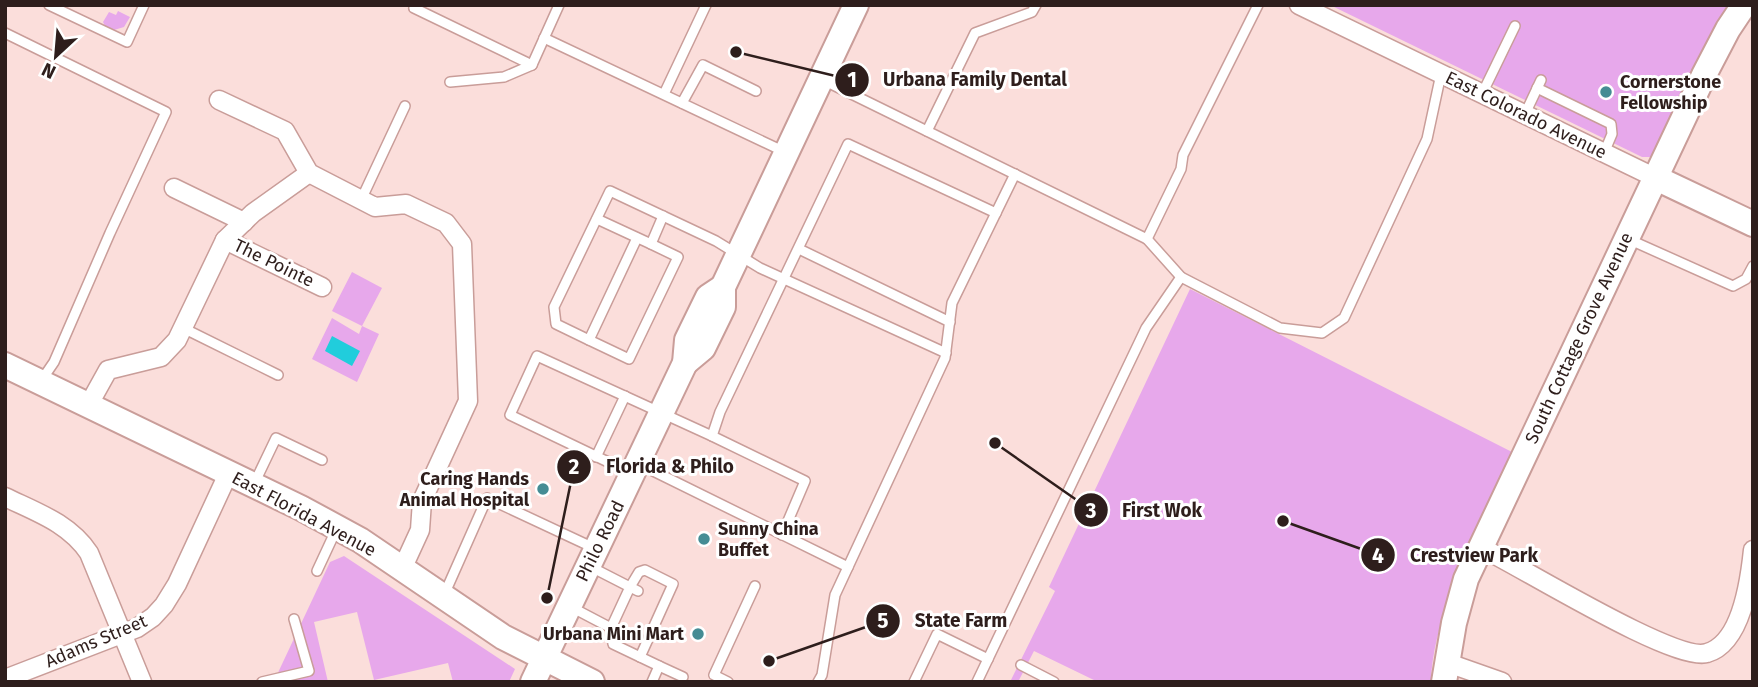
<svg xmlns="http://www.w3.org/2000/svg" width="1758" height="687" viewBox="0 0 1758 687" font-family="'Fira Sans',sans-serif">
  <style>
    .green { fill: #e7a8eb }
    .water { fill: #21cddc }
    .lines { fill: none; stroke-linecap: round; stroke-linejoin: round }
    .lane-casing { stroke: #c99d99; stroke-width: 12 }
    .street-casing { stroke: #c99d99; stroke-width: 21 }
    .secondary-casing { stroke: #c99d99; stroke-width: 28 }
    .lane { stroke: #fff; stroke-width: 9 }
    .street { stroke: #fff; stroke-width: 18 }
    .secondary { stroke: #fff; stroke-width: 24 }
    .poi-dot { fill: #458c94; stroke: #fff; stroke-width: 2.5 }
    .labels { text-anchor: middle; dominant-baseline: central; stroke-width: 6; stroke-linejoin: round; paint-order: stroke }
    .poi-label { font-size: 18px; font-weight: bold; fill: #2e1e1c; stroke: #fff; text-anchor: start }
    .street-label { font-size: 18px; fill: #2e1e1c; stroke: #fff }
    .leader { fill: none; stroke: #2e1e1c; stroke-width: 2.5 }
    .callout-dot { fill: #2e1e1c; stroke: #fff; stroke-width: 2.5 }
    .mark-label { font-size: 21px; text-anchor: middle; font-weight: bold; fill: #fff }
    .callout-label { font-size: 19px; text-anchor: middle; font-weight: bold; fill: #2e1e1c; stroke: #fff; stroke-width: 6; stroke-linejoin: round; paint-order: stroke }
  </style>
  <rect width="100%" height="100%" fill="#fbdedb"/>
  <!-- green -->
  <g class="green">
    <path d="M1330,5H1734L1653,157H1642Z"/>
    <path d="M118,11L130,17L124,27L114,30L105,26L103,22L109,12L116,15Z"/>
    <path d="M352,272L382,288L362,326L379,334L357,382L312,359L332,318L359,334L362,326L332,311Z"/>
    <path d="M1190,289L1516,454C1485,521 1433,608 1431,682H1098L1034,651L1018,682H1010L1055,591L1049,587Z"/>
    <path d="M344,556L515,669L509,682H453L448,663L374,680L357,612L314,622L328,682H262L275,679L330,562Z"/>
  </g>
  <!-- water -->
  <path class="water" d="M332,336L360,351L352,366L325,351Z"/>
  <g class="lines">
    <!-- lane casing -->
    <g class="lane-casing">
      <g id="lane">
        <path d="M49,5L127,42L144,5"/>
        <path d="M415,5L414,8L532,65"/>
        <path d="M5,33L166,112L110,233L54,362L41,381"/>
        <path d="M544,38L785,152"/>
        <path d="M823,80L1147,239L1181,169L1183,155L1258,5"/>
        <path d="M450,82L504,77L532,65L559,5"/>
        <path d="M1537,88L1611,124L1612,134L1604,153"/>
        <path d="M664,94L706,5"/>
        <path d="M1482,94L1515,26"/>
        <path d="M682,103L703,65L756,91"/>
        <path d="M1525,114L1541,80"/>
        <path d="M927,131L975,33L1032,12L1036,5"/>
        <path d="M361,200L405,106"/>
        <path d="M597,219L651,244L663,216"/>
        <path d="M637,238L589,340L629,359L678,257L651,244"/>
        <path d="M1147,239L1181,277L1280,328L1322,333L1344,318L1427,139L1441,74"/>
        <path d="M1628,239L1733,286L1746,279L1753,266"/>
        <path d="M799,249L950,322"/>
        <path d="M183,328L278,375"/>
        <path d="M589,340L556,324L554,307L610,191L716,241L760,268L946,353"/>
        <path d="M712,436L805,481L782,535"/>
        <path d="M596,457L625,396"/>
        <path d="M639,464L848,567"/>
        <path d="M631,473L510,415L537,356L712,436L720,412L848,144L996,213"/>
        <path d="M254,484L276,438L322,460"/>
        <path d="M317,571L337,528"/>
        <path d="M638,591L630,587L639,572L645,570L673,584L640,657"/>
        <path d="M444,595L487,498L594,548"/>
        <path d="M571,607L611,628L630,587L589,566"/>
        <path d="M611,628L613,644L659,666L652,682"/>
        <path d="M1021,665L1054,682"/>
        <path d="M659,666L683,677"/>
        <path d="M262,682L309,671L294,619"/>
        <path d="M728,682L714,675L755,586"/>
        <path d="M818,682L822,675L835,595L945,358L952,303L1015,174"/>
        <path d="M914,682L937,634L988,659"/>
        <path d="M977,682L1146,328L1181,277"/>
      </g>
    </g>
    <!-- street casing -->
    <g class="street-casing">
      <g id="street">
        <path d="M1299,5L1656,178"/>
        <path d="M219,100L285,131L309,173L375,207L406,204L446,223L462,244L468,401L422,501L420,530L403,567"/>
        <path d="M174,188L244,222"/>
        <path d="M225,240L322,287"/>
        <path d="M88,406L108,370L161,357L177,340L225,240L253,213L309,173"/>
        <path d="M5,497C36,512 69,523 89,553L142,682"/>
        <path d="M1480,547C1520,566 1675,663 1707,653C1742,643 1750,579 1753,550"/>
        <path d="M1448,663L1502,682"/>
        <path d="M5,679L137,628L153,617L164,605L177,584L228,474"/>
      </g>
    </g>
    <!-- secondary casing -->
    <g class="secondary-casing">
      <g id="secondary">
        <path d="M1656,178L1753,224"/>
        <path d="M685,363L703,348L723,307V287L856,5"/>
        <path d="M5,365L301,508L360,540L503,637L592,682"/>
        <path d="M533,682L685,363L687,340L708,297L723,287"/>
        <path d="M1444,682L1454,623L1466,579L1704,75L1728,29L1744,5"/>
      </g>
    </g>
    <!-- lane -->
    <use href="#lane" class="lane"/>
    <!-- street -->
    <use href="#street" class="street"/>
    <!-- secondary -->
    <use href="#secondary" class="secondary"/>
  </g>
  <!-- markers -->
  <g class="poi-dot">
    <circle cx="1606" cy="92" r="7"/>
    <circle cx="543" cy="489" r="7"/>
    <circle cx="704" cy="539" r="7"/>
    <circle cx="698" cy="634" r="7"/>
  </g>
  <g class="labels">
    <!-- poi labels -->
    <g class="poi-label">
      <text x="1620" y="82">Cornerstone<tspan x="1620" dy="21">Fellowship</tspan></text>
      <text x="529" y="479" text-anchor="end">Caring Hands<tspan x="529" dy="21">Animal Hospital</tspan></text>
      <text x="718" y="529">Sunny China<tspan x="718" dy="21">Buffet</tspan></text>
      <text x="684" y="634" text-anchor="end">Urbana Mini Mart</text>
    </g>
    <!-- street labels -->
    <g class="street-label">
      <text transform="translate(1526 115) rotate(26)">East Colorado Avenue</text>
      <text transform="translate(274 263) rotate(26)">The Pointe</text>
      <text transform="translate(1579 338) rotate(-65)">South Cottage Grove Avenue</text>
      <text transform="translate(304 514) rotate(28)">East Florida Avenue</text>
      <text transform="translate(600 541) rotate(-64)">Philo Road</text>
      <text transform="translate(96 641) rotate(-23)">Adams Street</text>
    </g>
  </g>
  <!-- callouts -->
  <path class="leader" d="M736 52L852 80M547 598L574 467M995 443L1091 510M1283 521L1378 555M769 661L883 621"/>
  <g class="callout-dot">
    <circle cx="736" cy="52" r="7"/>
    <circle cx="547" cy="598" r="7"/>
    <circle cx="995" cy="443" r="7"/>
    <circle cx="1283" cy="521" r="7"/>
    <circle cx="769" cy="661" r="7"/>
    <circle cx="852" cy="80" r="18"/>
    <circle cx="574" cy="467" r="18"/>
    <circle cx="1091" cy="510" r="18"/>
    <circle cx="1378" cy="555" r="18"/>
    <circle cx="883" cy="621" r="18"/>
  </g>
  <g class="mark-label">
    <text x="852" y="87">1</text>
    <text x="574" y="474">2</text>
    <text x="1091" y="518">3</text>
    <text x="1378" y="563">4</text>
    <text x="883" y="628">5</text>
  </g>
  <g class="callout-label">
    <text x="975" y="86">Urbana Family Dental</text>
    <text x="670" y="473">Florida &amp; Philo</text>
    <text x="1162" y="517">First Wok</text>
    <text x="1474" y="562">Crestview Park</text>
    <text x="961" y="627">State Farm</text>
  </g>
  <!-- border -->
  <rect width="1758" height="687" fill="none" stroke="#2e1e1c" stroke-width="14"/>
  <!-- north arrow -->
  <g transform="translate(56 56) rotate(206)" stroke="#ffffff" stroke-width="5" paint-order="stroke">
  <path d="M0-5L12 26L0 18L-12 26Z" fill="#2e1e1c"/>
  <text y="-10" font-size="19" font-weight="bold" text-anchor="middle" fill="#2e1e1c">N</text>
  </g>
</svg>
